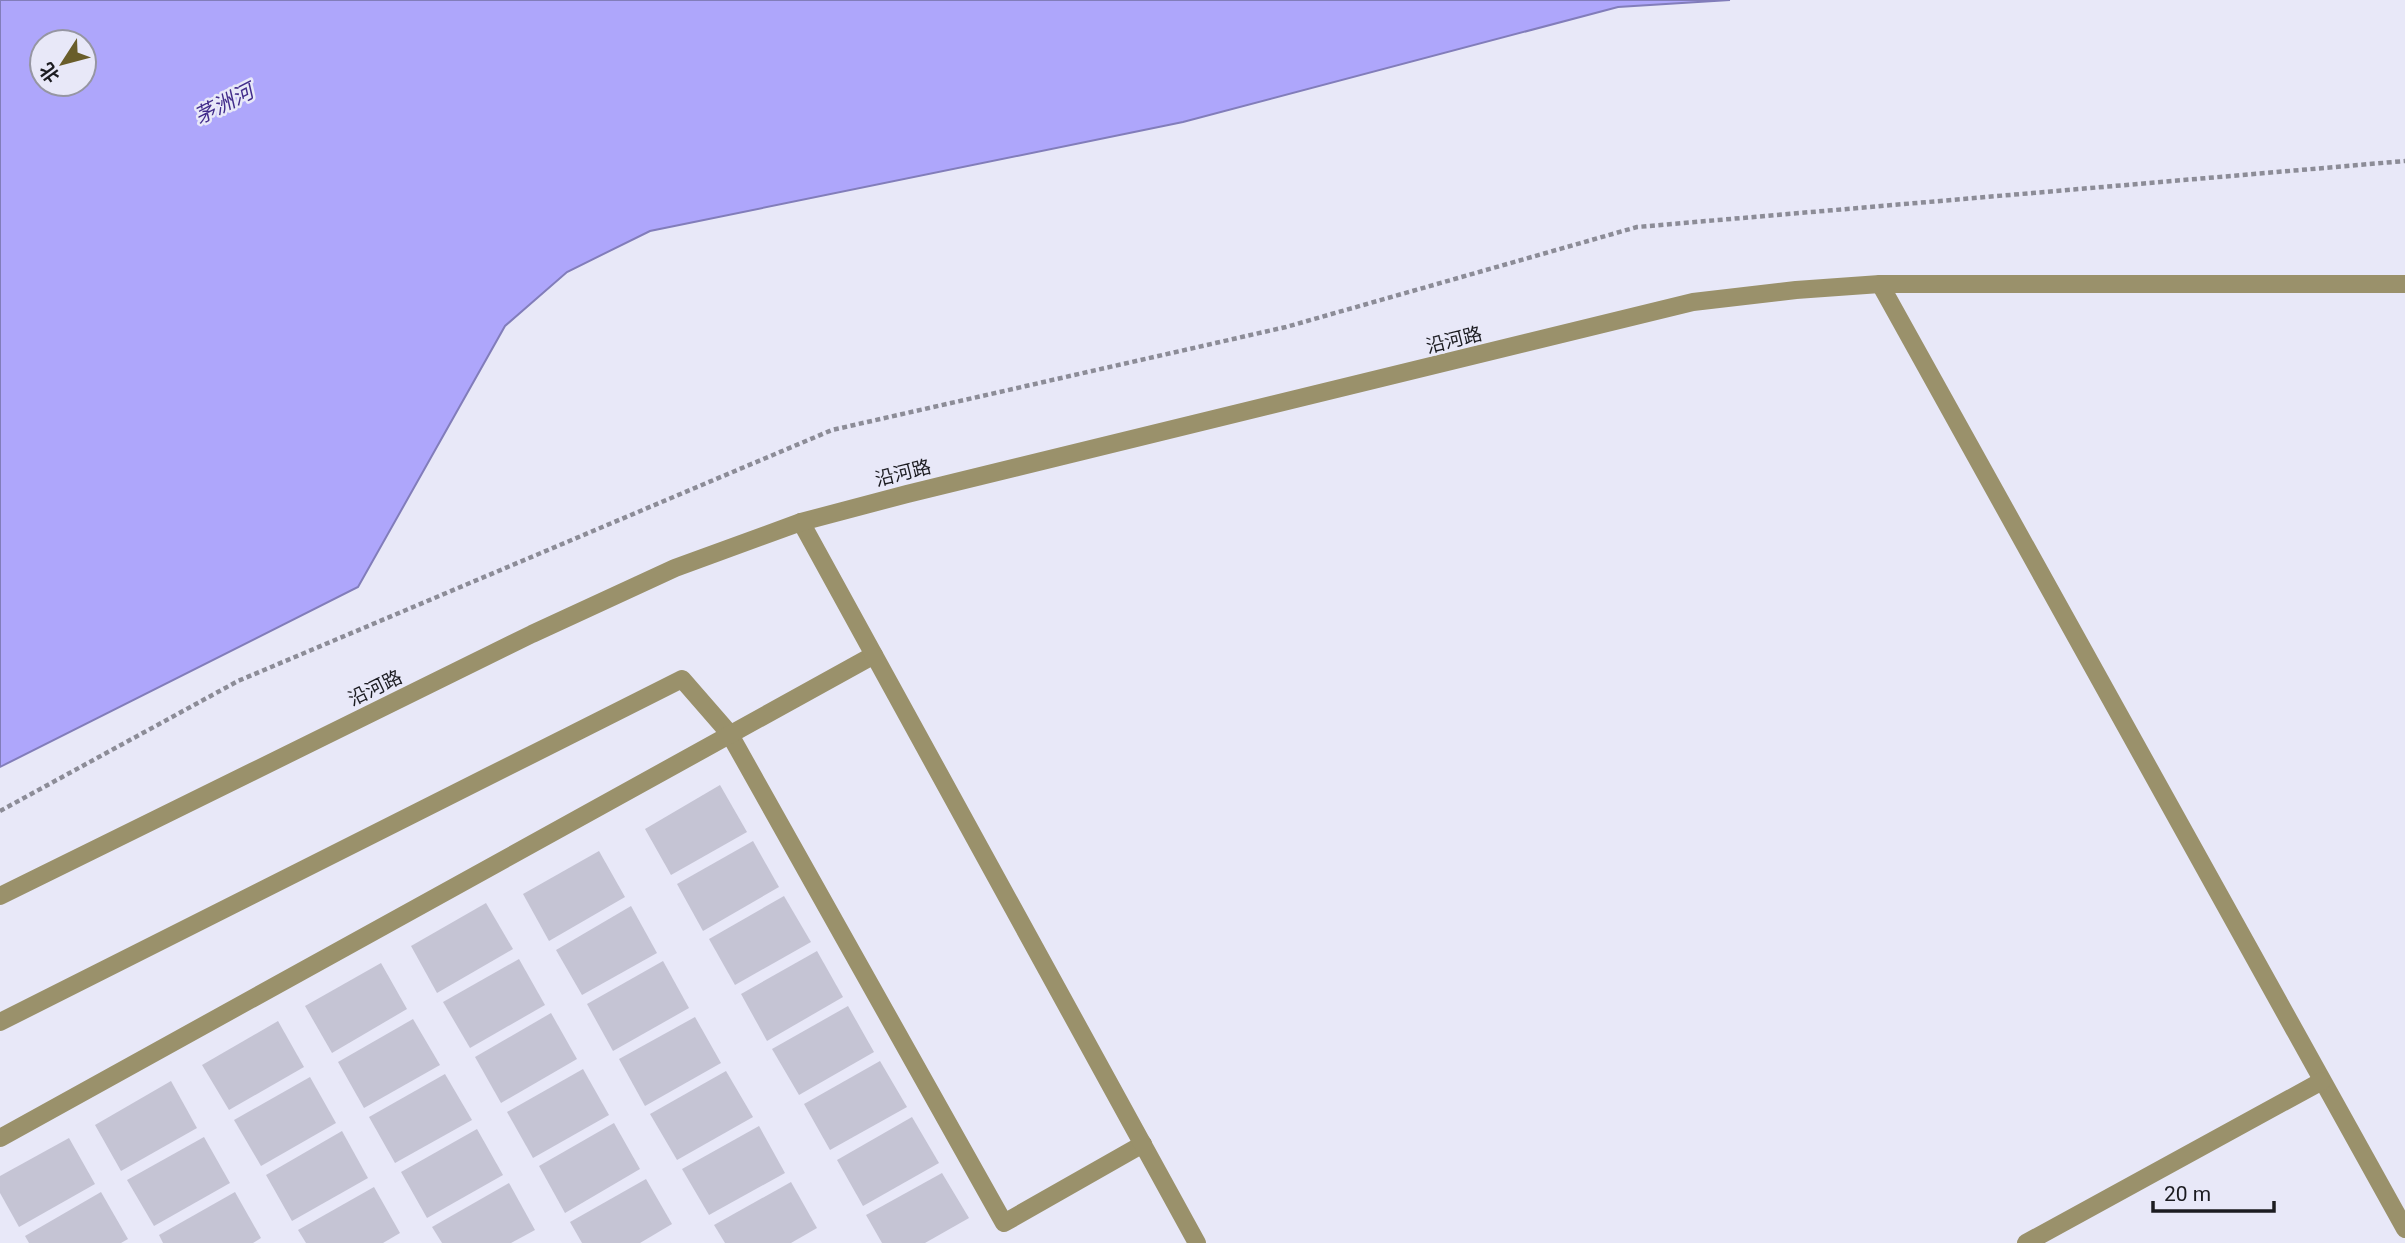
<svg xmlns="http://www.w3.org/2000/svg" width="2405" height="1243" viewBox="0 0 2405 1243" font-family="Roboto,'Noto Sans SC',sans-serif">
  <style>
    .water { fill: #aea6fb; stroke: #827dba; stroke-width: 2; fill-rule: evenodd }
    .building { fill: #c5c4d4 }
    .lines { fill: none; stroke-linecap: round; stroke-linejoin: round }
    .path { stroke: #8c8c97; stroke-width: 4.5; stroke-dasharray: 5 3.5; stroke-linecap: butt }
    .lane { stroke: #9a916b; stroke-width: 18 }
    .street { stroke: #9a916b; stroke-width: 18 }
    .labels { text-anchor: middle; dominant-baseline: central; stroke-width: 5; stroke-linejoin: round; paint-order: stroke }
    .street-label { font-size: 19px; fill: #1c1c21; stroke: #e8e8f8 }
    .water-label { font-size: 21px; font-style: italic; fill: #422c8b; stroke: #e8e8f8 }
  </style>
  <rect width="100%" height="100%" fill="#e8e8f8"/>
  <!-- water -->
  <path class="water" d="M0,0H1730L1618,7L1183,122L650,231L567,272L505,326L358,587L0,767ZM42,42H84V84H42Z"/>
  <!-- building -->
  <g class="building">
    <path d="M720,785L747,832L671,875L645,829Z"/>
    <path d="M753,841L779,887L703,931L677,884Z"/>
    <path d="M599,851L625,897L549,941L523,894Z"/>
    <path d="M784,896L811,942L735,985L709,939Z"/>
    <path d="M486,903L513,949L437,993L411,946Z"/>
    <path d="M631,906L657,953L582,995L556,950Z"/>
    <path d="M817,951L843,997L767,1041L741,994Z"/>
    <path d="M519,959L545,1005L470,1048L443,1002Z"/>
    <path d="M663,961L689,1008L613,1051L587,1004Z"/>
    <path d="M381,963L407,1009L332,1053L305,1006Z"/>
    <path d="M848,1006L874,1052L799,1095L772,1049Z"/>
    <path d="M551,1013L577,1059L501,1103L475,1057Z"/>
    <path d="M695,1017L721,1063L645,1106L619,1059Z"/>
    <path d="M413,1019L440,1065L364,1108L338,1062Z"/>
    <path d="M278,1021L304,1067L229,1110L202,1065Z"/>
    <path d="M880,1061L907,1107L830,1150L804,1104Z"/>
    <path d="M583,1069L609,1115L533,1158L507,1112Z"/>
    <path d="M726,1071L753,1117L677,1160L650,1114Z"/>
    <path d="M445,1074L472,1120L395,1163L369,1117Z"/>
    <path d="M310,1077L336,1123L261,1166L234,1120Z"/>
    <path d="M171,1081L197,1128L121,1171L95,1125Z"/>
    <path d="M912,1117L939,1163L863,1206L837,1160Z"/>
    <path d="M614,1123L640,1169L565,1213L539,1166Z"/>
    <path d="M759,1126L785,1173L709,1215L682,1169Z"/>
    <path d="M477,1129L503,1175L427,1218L401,1172Z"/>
    <path d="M342,1131L368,1178L292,1221L266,1175Z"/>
    <path d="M204,1137L230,1183L154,1226L127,1180Z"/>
    <path d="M69,1138L95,1184L19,1227L0,1193V1176Z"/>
    <path d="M942,1173L969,1218L925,1243H882L866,1215Z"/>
    <path d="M646,1179L672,1224L640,1243H582L570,1222Z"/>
    <path d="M791,1182L817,1228L791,1243H725L714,1225Z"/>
    <path d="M509,1183L535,1230L511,1243H442L432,1227Z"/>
    <path d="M374,1187L400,1233L383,1243H306L298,1230Z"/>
    <path d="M101,1192L128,1239L121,1243H29L25,1236Z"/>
    <path d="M235,1192L261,1238L253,1243H163L159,1235Z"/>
  </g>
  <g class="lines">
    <!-- path -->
    <path class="path" d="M0,811L238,681L832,430L1286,327L1637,227L2405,161"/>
    <!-- lane -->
    <g class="lane">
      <path d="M0,1022L682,679L729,733L1004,1223L1143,1144"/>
      <path d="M0,1138L874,655"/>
    </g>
    <!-- street -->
    <g class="street">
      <path d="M1880,284L2405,1229"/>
      <path d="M801,522L1197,1243"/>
      <path d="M0,896L532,634L675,568L801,522L907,494L1693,302L1796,290L1880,284H2405"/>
      <path d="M2026,1243L2322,1081"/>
    </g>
  </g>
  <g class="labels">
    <!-- street labels -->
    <g class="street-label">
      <text transform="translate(1454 340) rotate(-14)">沿河路</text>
      <text transform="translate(903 473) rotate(-14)">沿河路</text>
      <text transform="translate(375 688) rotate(-26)">沿河路</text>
    </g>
    <!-- water labels -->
    <g class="water-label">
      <text transform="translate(224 104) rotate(-27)">茅洲河</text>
    </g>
  </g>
  <!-- north arrow -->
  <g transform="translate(63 63) rotate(234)"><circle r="33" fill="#e8e8f8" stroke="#9696a2" stroke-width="2"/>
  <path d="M0-5L12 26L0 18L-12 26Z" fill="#695d2a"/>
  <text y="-10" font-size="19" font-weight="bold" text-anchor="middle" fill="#1c1c21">北</text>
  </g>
  <!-- scale -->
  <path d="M2153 1201v10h121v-10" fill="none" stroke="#1c1c21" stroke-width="3.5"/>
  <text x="2164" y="1201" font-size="21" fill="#1c1c21" stroke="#e8e8f8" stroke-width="5" paint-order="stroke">20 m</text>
</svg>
